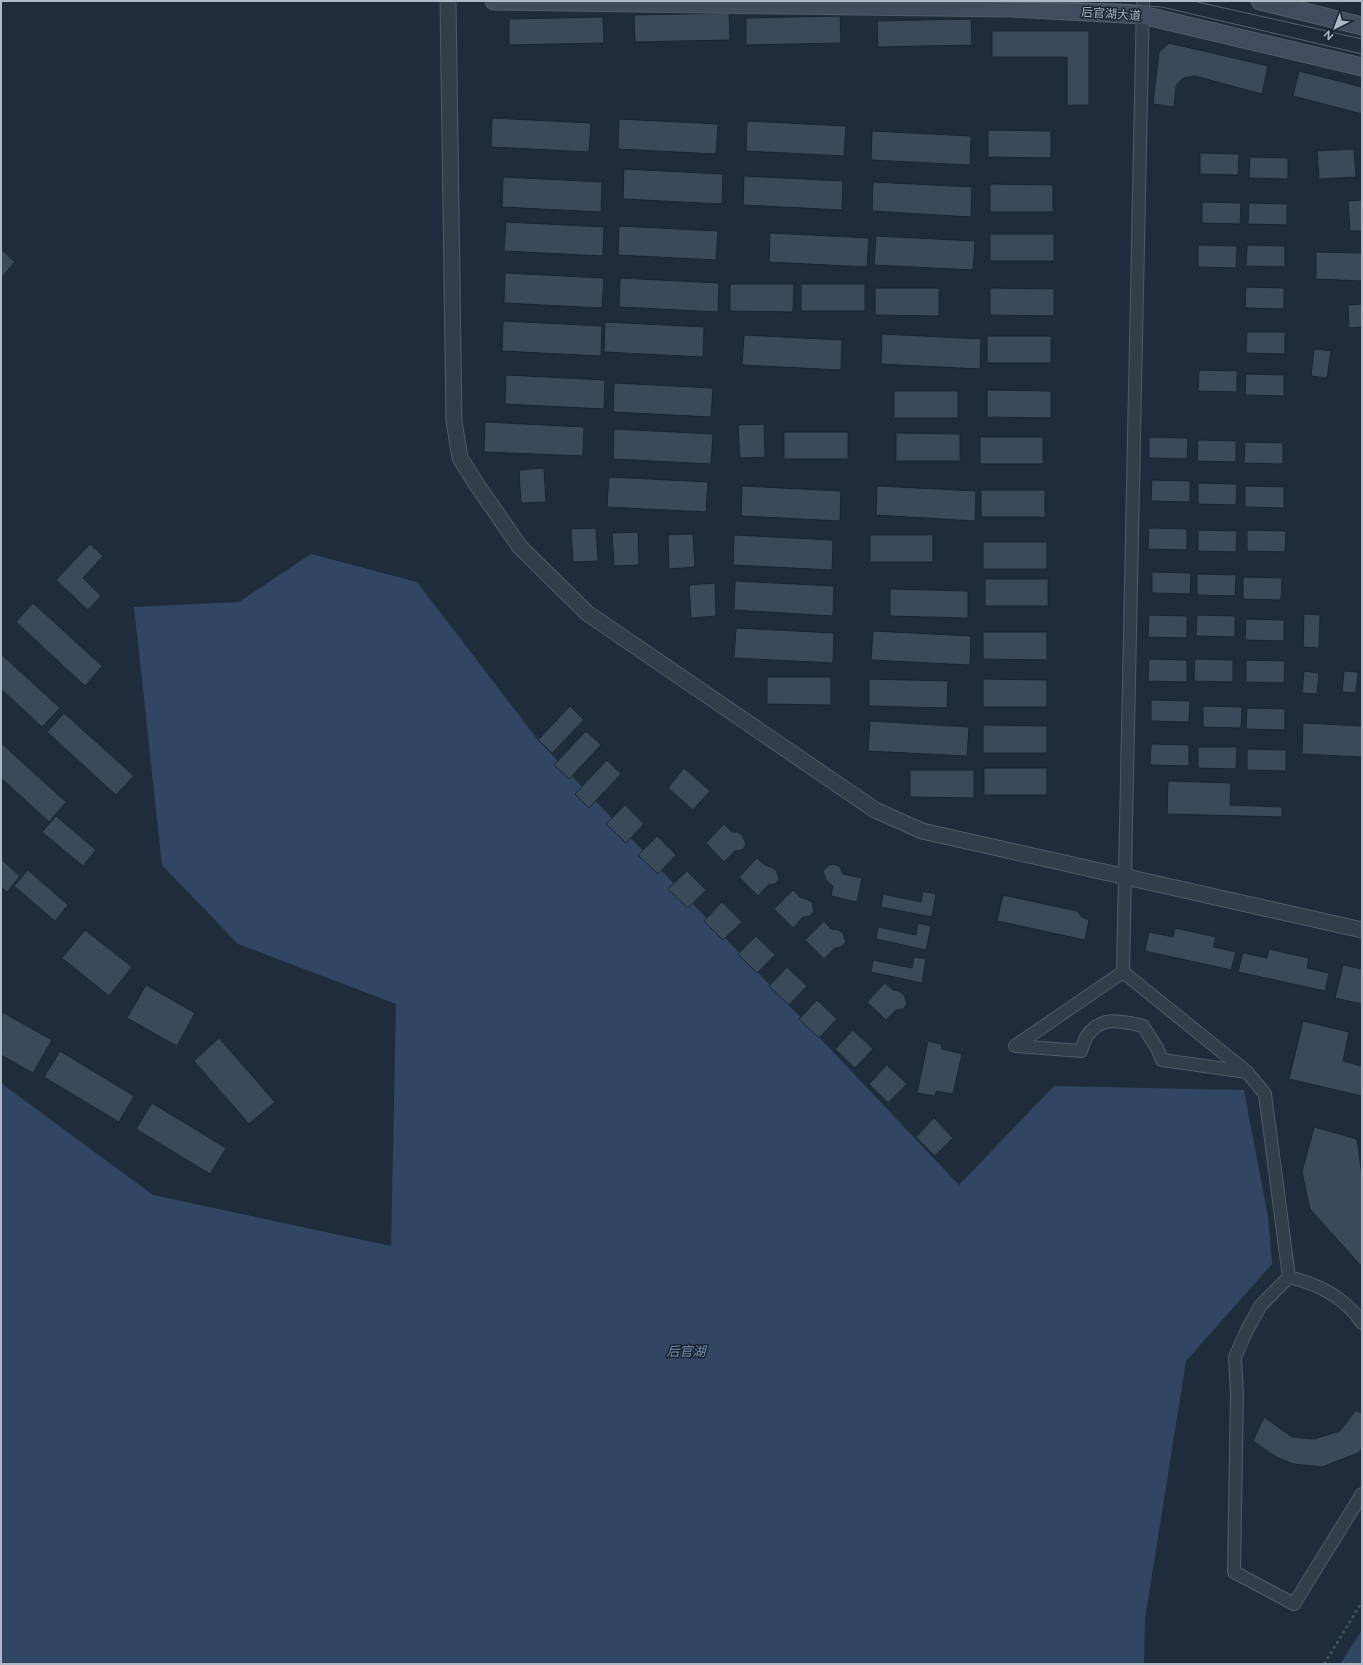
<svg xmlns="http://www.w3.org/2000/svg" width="1363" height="1665" viewBox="0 0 1363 1665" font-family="Figtree,'Noto Sans SC',sans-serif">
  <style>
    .water { fill: #304662 }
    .building { fill: #3b4a5b; stroke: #1b2532 }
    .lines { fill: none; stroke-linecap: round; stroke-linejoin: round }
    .minor-casing { stroke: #515c69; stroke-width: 14 }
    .tertiary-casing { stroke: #515c69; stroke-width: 17 }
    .secondary-casing { stroke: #515c69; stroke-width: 19 }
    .path { stroke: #3f5759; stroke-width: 2.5; stroke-dasharray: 3 3; stroke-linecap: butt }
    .minor { stroke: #333e4b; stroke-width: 12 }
    .tertiary { stroke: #333e4b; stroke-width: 15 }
    .secondary { stroke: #414d5f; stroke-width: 17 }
    .tram { stroke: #556273; stroke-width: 1 }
    .labels { text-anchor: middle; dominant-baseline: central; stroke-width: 3; stroke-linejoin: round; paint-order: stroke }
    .street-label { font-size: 12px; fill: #aeb9c8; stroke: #192330 }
    .water-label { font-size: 13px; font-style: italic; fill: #7490b2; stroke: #192330 }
  </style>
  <rect width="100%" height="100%" fill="#1f2c3b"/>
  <!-- water -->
  <g class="water">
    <path d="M311,554L417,582L538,740L959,1185L1054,1086L1244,1090L1268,1217L1272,1264L1186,1361L1145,1619L1144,1664H1V1083L153,1195L391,1246L396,1004L238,944L162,865L134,607L239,602Z"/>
    <path d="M1362,1630V1664H1340Z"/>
  </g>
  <!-- building -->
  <g class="building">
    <path d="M729,13L730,40L635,42L634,15Z"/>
    <path d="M840,16L841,43L746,45V18Z"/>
    <path d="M603,17L604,43L509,45V19Z"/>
    <path d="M971,19L972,45L878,47L877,21Z"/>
    <path d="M992,31H1089V105H1067V57H992Z"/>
    <path d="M1169,43L1268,66L1262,94L1195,76L1183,78L1176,86L1174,107L1153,104L1159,52Z"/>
    <path d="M1299,71L1362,87V114L1293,96Z"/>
    <path d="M492,118L591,123L589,152L491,147Z"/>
    <path d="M619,119L718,124L716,154L618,149Z"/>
    <path d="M747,121L846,126L844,156L746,151Z"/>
    <path d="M988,130L1051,131V158L988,157Z"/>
    <path d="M872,131L971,136L970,165L871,160Z"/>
    <path d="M1354,149L1356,177L1319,179L1317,151Z"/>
    <path d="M1200,153L1239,154L1238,175L1200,174Z"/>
    <path d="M1250,157L1288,158V179L1249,178Z"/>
    <path d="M624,169L723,174L722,204L623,199Z"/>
    <path d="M744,176L843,181L842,210L743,205Z"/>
    <path d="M503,177L602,182L601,212L502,207Z"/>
    <path d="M873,182L972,187L971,217L872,211Z"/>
    <path d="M990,184L1053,185V212H990Z"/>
    <path d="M1362,200V231H1350L1348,201Z"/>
    <path d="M1202,202L1241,203L1240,224L1202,223Z"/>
    <path d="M1249,203L1287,204V225L1248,224Z"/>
    <path d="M506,222L604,227L603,256L504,251Z"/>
    <path d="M619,226L718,231L716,260L618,255Z"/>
    <path d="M770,233L869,238L867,267L769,262Z"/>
    <rect x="990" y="234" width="64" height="27"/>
    <path d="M876,236L975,241L973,270L874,265Z"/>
    <path d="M1198,245L1237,246L1236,268L1198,267Z"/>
    <path d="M1247,245L1285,246V267L1246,266Z"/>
    <path d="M1,249L15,262L1,278Z"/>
    <path d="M1316,252L1362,253V281L1316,279Z"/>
    <path d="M505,273L604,278L602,308L504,303Z"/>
    <path d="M620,278L719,283L718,312L619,307Z"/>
    <path d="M730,284H794L793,312L730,311Z"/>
    <rect x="801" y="284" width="64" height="27"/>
    <path d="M1246,287L1284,288V309L1245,308Z"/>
    <path d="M875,288H939V316L875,315Z"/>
    <path d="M990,288L1054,289V316L990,315Z"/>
    <path d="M1362,304V327L1349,328L1348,305Z"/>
    <path d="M503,321L602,326L601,356L502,351Z"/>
    <path d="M605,322L704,327L703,357L604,352Z"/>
    <path d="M1247,332H1285V354L1246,353Z"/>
    <path d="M882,334L981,339L980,369L881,364Z"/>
    <path d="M744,335L842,340L841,370L742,365Z"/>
    <rect x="987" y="336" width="64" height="27"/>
    <path d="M1314,349L1331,351L1327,378L1311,376Z"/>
    <path d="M1199,370L1237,371V392L1198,391Z"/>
    <path d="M1246,374L1284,375V396L1245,395Z"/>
    <path d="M506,375L605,380L604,409L505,404Z"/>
    <path d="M614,383L713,388L711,417L613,412Z"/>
    <path d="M987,390L1051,391V418L987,417Z"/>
    <rect x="894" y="391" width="64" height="27"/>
    <path d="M485,422L584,427L583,456L484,452Z"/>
    <path d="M764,424L765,457L740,458L738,425Z"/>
    <path d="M614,429L713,434L711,464L613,459Z"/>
    <rect x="784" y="432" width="64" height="27"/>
    <path d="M896,433L960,434V461H896Z"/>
    <rect x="980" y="437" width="63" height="27"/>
    <path d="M1149,437L1188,438L1187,459L1149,458Z"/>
    <path d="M1198,440L1236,441V462L1197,461Z"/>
    <path d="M1245,442L1283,443V464L1244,463Z"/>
    <path d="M544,468L546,502L521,503L519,470Z"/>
    <path d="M609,477L708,482L706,512L607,507Z"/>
    <path d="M1152,480L1190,481V502L1151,501Z"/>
    <path d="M1198,483L1237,484L1236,505L1198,504Z"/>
    <path d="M742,486L841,491L840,521L741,516Z"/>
    <path d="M877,486L976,491L975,521L876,515Z"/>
    <path d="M1245,486L1284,487V508L1245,507Z"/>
    <rect x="981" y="490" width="64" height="27"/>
    <path d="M596,528L598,561L573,562L571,529Z"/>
    <path d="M1149,528L1187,529V550L1148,549Z"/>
    <path d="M1198,530L1237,531L1236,552L1198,551Z"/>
    <path d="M1247,530L1286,531L1285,552L1247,551Z"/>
    <path d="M638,532L639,565L614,566L612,533Z"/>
    <path d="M693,534L695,567L669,569L668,535Z"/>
    <path d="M734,535L833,540L832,570L733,565Z"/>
    <rect x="870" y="535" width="63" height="27"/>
    <rect x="983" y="542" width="64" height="27"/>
    <path d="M90,544L103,556L83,578L101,596L88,610L56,580Z"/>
    <path d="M1152,572L1191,573L1190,594L1152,593Z"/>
    <path d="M1197,574L1236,575L1235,596L1197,595Z"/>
    <path d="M1243,577L1282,578L1281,600L1243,599Z"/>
    <rect x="985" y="579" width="63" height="27"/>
    <path d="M735,581L834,586L833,616L734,610Z"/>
    <path d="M715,583L716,616L691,618L689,585Z"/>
    <path d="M890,589L968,591V618L890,616Z"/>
    <path d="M33,603L102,666L85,686L16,622Z"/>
    <path d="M1304,614L1320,615L1319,648L1303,647Z"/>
    <path d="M1149,615L1187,616V638L1148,637Z"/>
    <path d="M1197,615L1235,616V637L1196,636Z"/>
    <path d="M1246,619L1284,620V641L1245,640Z"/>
    <path d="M736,628L834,633L833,663L734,658Z"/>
    <path d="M873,631L971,636L970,665L871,660Z"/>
    <path d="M983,632H1047V660L983,659Z"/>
    <path d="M1,654L60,708L42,727L1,689Z"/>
    <path d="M1149,659L1187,660V682L1148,681Z"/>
    <path d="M1195,659L1233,660V682L1194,681Z"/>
    <path d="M1246,660L1285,661L1284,683L1246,682Z"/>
    <path d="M1304,671L1319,673L1317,694L1302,693Z"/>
    <path d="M1344,671L1358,672L1356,693L1342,692Z"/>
    <path d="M767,677H831V705L767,704Z"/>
    <path d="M869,679L948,681L947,708L869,706Z"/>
    <path d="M983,679L1047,680V707H983Z"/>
    <path d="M1151,700L1190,701L1189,722L1151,721Z"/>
    <path d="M570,706L584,720L552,753L538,740Z"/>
    <path d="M1203,706L1242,707L1241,728L1203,727Z"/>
    <path d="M1247,708L1285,709V730L1246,729Z"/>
    <path d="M64,713L134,776L116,795L47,732Z"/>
    <path d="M870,721L969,727L967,756L868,751Z"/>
    <path d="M1303,723L1362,726V757L1302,754Z"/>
    <path d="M983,725L1047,726V753H983Z"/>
    <path d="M586,731L601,745L569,779L554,765Z"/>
    <path d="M1,743L66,802L49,822L1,778Z"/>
    <path d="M1151,744L1189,745V766L1150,765Z"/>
    <path d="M1198,747H1237L1236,769L1198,768Z"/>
    <path d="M1247,749L1286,750V771L1247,770Z"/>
    <path d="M607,760L621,774L589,808L575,794Z"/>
    <path d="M684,768L710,791L693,810L668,788Z"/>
    <rect x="984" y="768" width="63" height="27"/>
    <path d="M910,770H974V798L910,797Z"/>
    <path d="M1168,781L1231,783L1230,805L1282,807V817L1167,814Z"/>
    <path d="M625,805L644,824L626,843L606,824Z"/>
    <path d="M56,816L96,850L83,866L42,832Z"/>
    <path d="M724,824L732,832H738L743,836L746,845L742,850L735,851L724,862L706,843Z"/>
    <path d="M657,836L676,855L658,874L638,855Z"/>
    <path d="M757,858L765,865L771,867L776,870L779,879L775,884L768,885L758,896L739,877Z"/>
    <path d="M1,859L20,876L7,892L1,887Z"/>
    <path d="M834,864L840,867L843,874L862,878L857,902L831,896L833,886L826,880L823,871L829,865Z"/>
    <path d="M28,870L68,905L55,921L14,886Z"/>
    <path d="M687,871L706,890L688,908L668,889Z"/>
    <path d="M793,890L800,897L806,899L812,902L814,911L810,916L803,917L793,928L774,909Z"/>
    <path d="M923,891L936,894L932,917L881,907L883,894L921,902Z"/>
    <path d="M1003,895L1077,911L1082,917L1089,920L1085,940L997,921Z"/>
    <path d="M722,902L742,922L723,940L704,921Z"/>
    <path d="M824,921L831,929L838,930L843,933L846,942L841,947L835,948L824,959L805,940Z"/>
    <path d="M918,923L931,926L926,950L876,939L878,927L916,935Z"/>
    <path d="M1175,928L1216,937L1213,947L1236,952L1231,970L1145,951L1149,932L1173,937Z"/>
    <path d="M85,930L132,967L109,996L62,958Z"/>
    <path d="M756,936L775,955L757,973L738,954Z"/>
    <path d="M1269,949L1309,958L1307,968L1329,973L1325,991L1238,972L1243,953L1267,958Z"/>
    <path d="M914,957L926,959L922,983L871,972L873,960L912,968Z"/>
    <path d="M1343,965L1362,969V1004L1335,998Z"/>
    <path d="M787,967L807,986L789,1005L769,986Z"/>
    <path d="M885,983L893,990L899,991L904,995L907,1004L903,1009L896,1010L886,1020L867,1002Z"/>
    <path d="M146,985L195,1013L177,1046L127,1018Z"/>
    <path d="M817,1000L837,1019L819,1038L799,1019Z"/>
    <path d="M2,1012L52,1040L33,1073L1,1055Z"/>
    <path d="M1303,1021L1349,1032L1343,1061L1362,1066V1096L1289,1079Z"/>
    <path d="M853,1030L873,1049L855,1068L835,1049Z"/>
    <path d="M219,1038L275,1102L249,1124L194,1061Z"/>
    <path d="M928,1041L941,1044L942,1049L962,1054L953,1094L936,1091L935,1096L917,1093Z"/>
    <path d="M60,1051L134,1096L119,1122L44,1077Z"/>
    <path d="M887,1065L907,1084L888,1103L869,1084Z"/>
    <path d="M152,1103L226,1148L210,1174L136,1129Z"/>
    <path d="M934,1118L953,1138L935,1156L916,1137Z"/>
    <path d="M1314,1127L1357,1139L1362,1176V1267L1310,1209L1302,1172Z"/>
    <path d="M1356,1410L1362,1414V1448L1358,1453L1322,1467L1293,1464L1276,1457L1253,1441L1264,1417L1292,1437L1314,1439L1340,1431Z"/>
  </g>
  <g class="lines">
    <!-- minor casing -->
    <g class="minor-casing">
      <g id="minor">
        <path d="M1143,1L1123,972L1015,1046L1081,1051C1083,1046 1084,1040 1087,1036C1101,1015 1122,1021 1143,1026L1157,1048L1162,1060L1247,1072"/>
        <path d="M1123,972L1247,1072L1265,1094L1289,1277"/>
        <path d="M1289,1277L1261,1305L1247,1330L1235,1357L1237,1394L1234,1572L1294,1604L1362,1494"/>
        <path d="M1289,1277C1318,1284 1345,1297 1362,1323"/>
      </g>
    </g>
    <!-- tertiary casing -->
    <g class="tertiary-casing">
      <path id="tertiary" d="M448,1L454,421L460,458L477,485L520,547L587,613L875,810L922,831L1362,930"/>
    </g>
    <!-- secondary casing -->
    <g class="secondary-casing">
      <g id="secondary">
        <path d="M494,1L1010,8L1142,15L1362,67"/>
        <path d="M1260,1L1362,26"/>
      </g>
    </g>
    <!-- path -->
    <path class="path" d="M1324,1664L1362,1602"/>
    <!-- minor -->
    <use href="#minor" class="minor"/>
    <!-- tertiary -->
    <use href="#tertiary" class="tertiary"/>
    <!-- secondary -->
    <use href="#secondary" class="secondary"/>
    <!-- tram -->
    <g class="tram">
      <path d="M949,1L1118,4L1162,7L1362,54"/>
      <path d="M1193,1L1362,39"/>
    </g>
  </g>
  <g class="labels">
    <!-- street labels -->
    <g class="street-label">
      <text transform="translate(1111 14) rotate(4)">后官湖大道</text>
    </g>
    <!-- water labels -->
    <g class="water-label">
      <text x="686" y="1351">后官湖</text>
    </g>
  </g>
  <!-- border -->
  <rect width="1363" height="1665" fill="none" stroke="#aeb9c8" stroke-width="4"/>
  <!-- north arrow -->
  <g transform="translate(1335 28) rotate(222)" stroke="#192330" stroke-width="3" paint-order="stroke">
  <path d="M0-3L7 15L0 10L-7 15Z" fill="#aeb9c8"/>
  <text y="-6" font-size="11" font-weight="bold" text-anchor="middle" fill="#aeb9c8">N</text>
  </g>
</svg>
